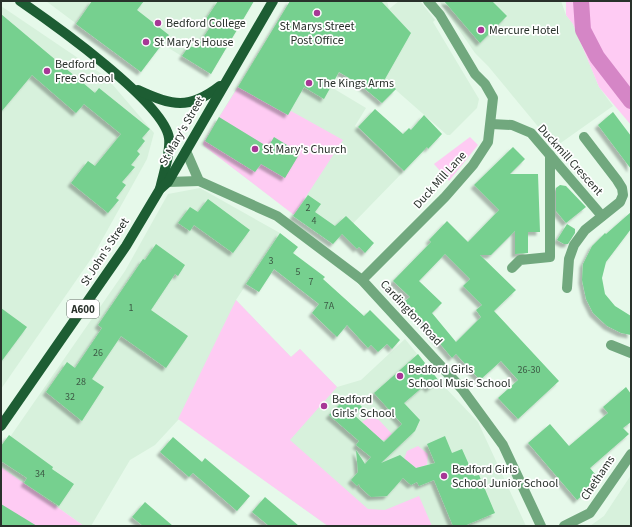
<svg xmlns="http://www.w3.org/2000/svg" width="632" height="527" viewBox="0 0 632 527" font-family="'Source Sans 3',sans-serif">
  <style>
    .built { fill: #d7f1dc }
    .green { fill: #fecbf3 }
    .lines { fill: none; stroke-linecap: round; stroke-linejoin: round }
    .canal { stroke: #d586c6; stroke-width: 16 }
    .building { fill: #76d08f; fill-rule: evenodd; filter: url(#shadow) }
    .minor { stroke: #71a87e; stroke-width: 10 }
    .primary { stroke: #1d5d33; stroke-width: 10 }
    .poi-dot { fill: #a73896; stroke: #fff; stroke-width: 1.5 }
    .labels { text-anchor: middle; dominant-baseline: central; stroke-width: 3.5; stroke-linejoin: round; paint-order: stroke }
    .number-label { font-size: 10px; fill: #3c5944 }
    .shield { fill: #fff; stroke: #696f6b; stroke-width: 1 }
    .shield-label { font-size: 11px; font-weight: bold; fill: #29312b }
    .poi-label { font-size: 12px; fill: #29312b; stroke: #fff; text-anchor: start }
    .street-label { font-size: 12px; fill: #29312b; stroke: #fff }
  </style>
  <defs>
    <filter id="shadow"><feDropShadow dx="-3.5" dy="3.5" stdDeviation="1" flood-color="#0004"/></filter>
  </defs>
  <rect width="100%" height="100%" fill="#e6f9ea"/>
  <!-- built -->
  <g class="built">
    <path d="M46,1H254L211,74L162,44L141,72Z"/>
    <path d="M290,1H387L389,9L399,1H420L435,20L433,22L479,99L477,108L450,135H447L372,69H301L366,108L355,126L403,172L333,244L204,146L203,143Z"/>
    <path d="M439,1H561L566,15L573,24L599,87L613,106L555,147L488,66L475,53Z"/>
    <path d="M1,6L106,77L154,133L147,159L93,256L1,389Z"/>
    <path d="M200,188L280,233L236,300L291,357L300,349L337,387L361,380L405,339L439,381L478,422L526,526H328L179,419L155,445L130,460L91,526H84L1,467V450L125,271L168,194Z"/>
    <path d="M631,475V526H590L604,516Z"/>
  </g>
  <!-- green -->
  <g class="green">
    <path d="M566,1H631V125L599,87L573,24L566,15Z"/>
    <path d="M238,87L288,115L291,111L343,140L294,215L204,146L203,143Z"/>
    <path d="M470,137L478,145L449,181L434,164Z"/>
    <path d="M236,300L291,357L300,349L337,387L290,440L368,509L385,510L419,496L432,526H328L178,419Z"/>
    <path d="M370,417L379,420L392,434L386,440H381L362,422Z"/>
    <path d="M418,446L428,454L427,465L416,468L404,459L407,451Z"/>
    <path d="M1,467L84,526H1Z"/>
  </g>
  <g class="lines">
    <!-- canal -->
    <path class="canal" d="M581,1L583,30L597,57L631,101"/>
  </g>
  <!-- building -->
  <g class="building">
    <path d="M92,1H144L137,10L169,35L141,72L76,24Z"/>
    <path d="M218,1H254L211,74L182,56L189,46L196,48L213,23L206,19Z"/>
    <path d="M290,1H381L411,33L385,79L396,89L382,103L359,84L339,72L324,99L304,87L288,115L238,87Z"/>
    <path d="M444,1H492L507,16L480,43Z"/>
    <path d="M1,14L95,93L99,88L150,129L142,138L145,141L137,151L140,154L131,165L135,167L122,182L126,185L116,198L119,200L108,213L71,183L88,161L95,166L121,134L84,104L76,113L32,75L1,112Z"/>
    <path d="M375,109L403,134L409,128L411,130L424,115L442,134L428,149L427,147L404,171L358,127Z"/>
    <path d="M613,112L631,136V169L598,125Z"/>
    <path d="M219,117L268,147L274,137L300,153L285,178L261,164L255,172L205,141Z"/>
    <path d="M513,147L525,159L510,174H538L540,232H528V253L515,254V231L491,255H480L516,290L494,311L559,381L518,419L498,398L518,380L501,361L480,380L456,354L452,358L432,334L434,332L404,302L410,297L393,281L431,242L429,240L447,221L468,242L499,210L474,185ZM445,254L470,279L463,286L482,305L476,310L481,317L456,342L432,313L442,303L419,281Z"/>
    <path d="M560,185L566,186L586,207L566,223L556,211V188Z"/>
    <path d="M308,195L321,204L315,212L335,226L346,216L374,243L365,253L359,247L357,249L342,234L333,244L293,216Z"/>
    <path d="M208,199L250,230L233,253L194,225L190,231L178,223L190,207L198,212Z"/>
    <path d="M631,212V229L606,262L602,278L605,294L615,306L631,316V335L621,333L607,326L593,313L586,299L582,280L583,264L592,246L605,233L606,234Z"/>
    <path d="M567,224L575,229V233L568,244H564L557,240Z"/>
    <path d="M280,233L298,247L293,253L325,277L323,279L364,316L370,310L400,340L392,349L387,344L378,352L371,345L368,348L347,325L337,337L312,313L319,304L274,269L259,292L246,284Z"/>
    <path d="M156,244L185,265L178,276L175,274L151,310L188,336L166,368L121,336L92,379L104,387L82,421L46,392L67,362L75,368L102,328L98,325L143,259L145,260Z"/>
    <path d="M1,308L27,327L1,362Z"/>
    <path d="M418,354L439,381L429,389L425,385L404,403L420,420L415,431L381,463L400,455L416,468L435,463L427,444L445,436L452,453L462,449L474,476L479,475L495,513L464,526H453L434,480L419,486L417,482L411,485L403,478L387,496L371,497L360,487L359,484L357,486L351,480L358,472L356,450L365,464L371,457L356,445L359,441L329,415L350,394L362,407L354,415L384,442L402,424L374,393Z"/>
    <path d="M626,387L631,394V422L623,428L629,434L590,468L600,480L577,500L528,443L550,424L569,446L608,413L603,407Z"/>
    <path d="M9,435L53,467L52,469L74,484L59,506L24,483L27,478L1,461V446Z"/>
    <path d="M173,437L202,462L205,458L250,496L237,511L193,473L189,477L160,452Z"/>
    <path d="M265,497L299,526H269L252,512Z"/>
    <path d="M145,502L173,526H143L132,517Z"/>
    <path d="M1,504L37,526H1Z"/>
  </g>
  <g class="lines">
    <!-- minor -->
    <g class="minor">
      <path d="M491,124L512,125L531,133L602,216"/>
      <path d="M199,181L277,216L362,280L462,389L503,445L541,526"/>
      <path d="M168,182L199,181L186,151"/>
      <path d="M512,268L520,260L550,257V155"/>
      <path d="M362,280L445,197L473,165L488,142L493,98L485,84L475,74L440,15L428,1"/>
      <path d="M567,288L569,259L574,245L585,230L620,202L623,195L622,188L617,180L584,137"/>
      <path d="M611,345L631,353"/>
      <path d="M564,526L590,513L631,454"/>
    </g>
    <!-- primary -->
    <g class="primary">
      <path d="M20,1C52,23 164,102 169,138C171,152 163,175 160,189"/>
      <path d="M138,90C172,106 189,110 220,86"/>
      <path d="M1,426L126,246L160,189L168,182L273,1"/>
    </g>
  </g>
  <!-- markers -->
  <g class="poi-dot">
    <circle cx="317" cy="13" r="4"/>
    <circle cx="158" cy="23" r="4"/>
    <circle cx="481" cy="30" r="4"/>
    <circle cx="146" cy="42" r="4"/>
    <circle cx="47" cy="71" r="4"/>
    <circle cx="309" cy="83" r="4"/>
    <circle cx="255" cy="149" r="4"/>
    <circle cx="400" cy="376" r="4"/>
    <circle cx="324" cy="406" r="4"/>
    <circle cx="444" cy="476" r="4"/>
  </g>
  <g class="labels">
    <!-- number labels -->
    <g class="number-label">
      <text x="308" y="208">2</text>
      <text x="314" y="221">4</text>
      <text x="271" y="261">3</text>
      <text x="298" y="272">5</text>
      <text x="311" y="282">7</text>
      <text x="329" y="306">7A</text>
      <text x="131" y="308">1</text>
      <text x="98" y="353">26</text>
      <text x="529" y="370">26-30</text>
      <text x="81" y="382">28</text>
      <text x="70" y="397">32</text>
      <text x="40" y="474">34</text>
    </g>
    <!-- shield labels -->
    <rect class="shield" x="67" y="300" width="32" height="18" rx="3"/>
    <g class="shield-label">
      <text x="83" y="309">A600</text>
    </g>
    <!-- poi labels -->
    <g class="poi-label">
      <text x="166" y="23">Bedford College</text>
      <text x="317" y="26" text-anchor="middle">St Marys Street<tspan x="317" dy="14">Post Office</tspan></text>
      <text x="489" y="30">Mercure Hotel</text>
      <text x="154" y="42">St Mary's House</text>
      <text x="55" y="64">Bedford<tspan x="55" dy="14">Free School</tspan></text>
      <text x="317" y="83">The Kings Arms</text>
      <text x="263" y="149">St Mary's Church</text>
      <text x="408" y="369">Bedford Girls<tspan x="408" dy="14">School Music School</tspan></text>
      <text x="332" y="399">Bedford<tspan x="332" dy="14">Girls' School</tspan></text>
      <text x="452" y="469">Bedford Girls<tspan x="452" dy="14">School Junior School</tspan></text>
    </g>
    <!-- street labels -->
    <g class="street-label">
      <text transform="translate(182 131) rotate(-60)">St Mary's Street</text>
      <text transform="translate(570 160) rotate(48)">Duckmill Crescent</text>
      <text transform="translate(440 180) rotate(-48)">Duck Mill Lane</text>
      <text transform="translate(105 252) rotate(-57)">St John's Street</text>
      <text transform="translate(411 313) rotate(47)">Cardington Road</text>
      <text transform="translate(598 478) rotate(-56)">Chethams</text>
    </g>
  </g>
  <!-- border -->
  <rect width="632" height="527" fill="none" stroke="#29312b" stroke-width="4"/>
</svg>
